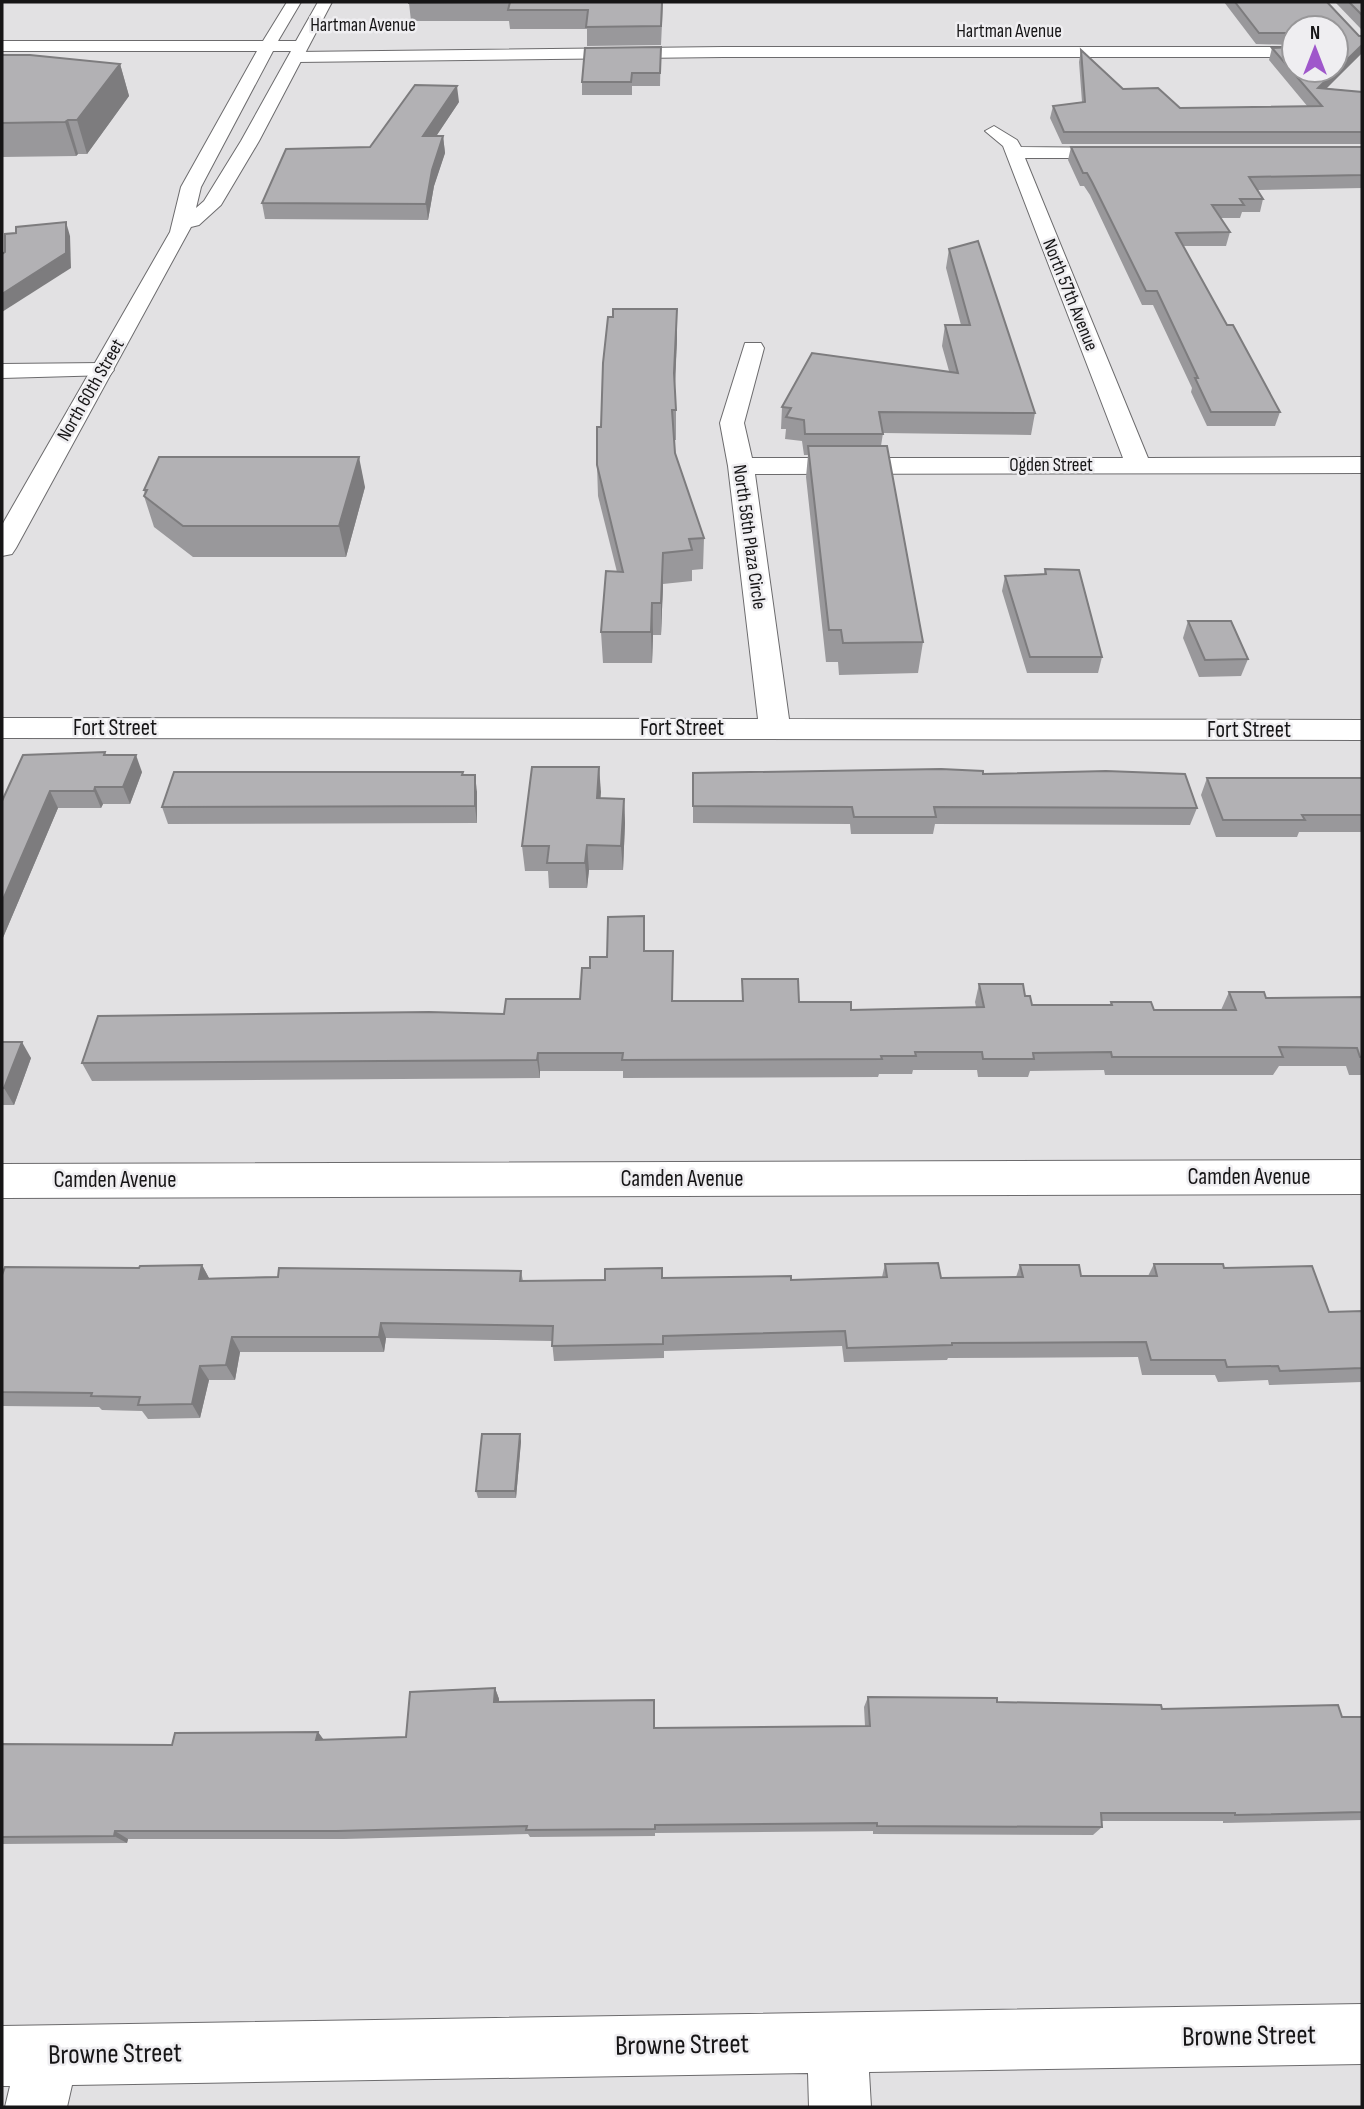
<svg xmlns="http://www.w3.org/2000/svg" width="1364" height="2109" viewBox="0 0 1364 2109" font-family="'Sofia Sans Condensed',sans-serif">
  <style>
    .lines { fill: none; stroke-linecap: round; stroke-linejoin: round }
    .minor-casing { stroke: #6c6b6d; stroke-width: 2 }
    .major-casing { stroke: #6c6b6d; stroke-width: 2 }
    .minor { fill: #fff; fill-rule: evenodd }
    .major { fill: #fff; fill-rule: evenodd }
    .wall { fill: #99989b }
    .shaded-wall { fill: #7d7c7e }
    .building { fill: #b2b1b4; stroke: #7d7c7e; stroke-width: 2 }
    .labels { text-anchor: middle; dominant-baseline: central; stroke-width: 5; stroke-linejoin: round; paint-order: stroke }
    .far-street-label { font-size: 19px; fill: #161516; stroke: #efeef1 }
    .street-label { font-size: 23px; fill: #161516; stroke: #efeef1 }
    .near-street-label { font-size: 28px; fill: #161516; stroke: #efeef1 }
  </style>
  <rect width="100%" height="100%" fill="#e2e1e3"/>
  <g class="lines">
    <!-- minor casing -->
    <g class="minor-casing">
      <g id="minor">
        <path d="M723,47H1294V57H723L297,62L289,57L297,52Z"/>
        <path d="M994,126L1017,140L1021,147L1122,148L1131,153L1122,158H1025L1148,458L1362,457V473L755,474L789,719L1362,720V740L2,738V718L758,719L728,466L720,423L745,343H761L764,348L744,423L752,458H1123L1003,146L985,131Z"/>
        <path d="M102,363L110,365L114,370L110,375L2,378V364Z"/>
        <path d="M1362,1160V1194L2,1198V1164Z"/>
        <path d="M1362,2004V2064L869,2072L871,2107H809L808,2073L72,2085L67,2107H5L10,2086H2V2026Z"/>
      </g>
    </g>
    <!-- major casing -->
    <g class="major-casing">
      <path id="major" d="M287,2H301L278,41H296L318,2H332L259,141L221,205L199,225L191,227L16,548L12,554L2,556V525L170,232L181,187L257,51H2V41H263ZM273,51H291L241,141L204,201L196,208L201,187Z"/>
    </g>
    <!-- minor -->
    <use href="#minor" class="minor"/>
    <!-- major -->
    <use href="#major" class="major"/>
  </g>
  <!-- wall -->
  <g class="wall">
    <path d="M663,2L661,45L587,46V29H510L509,21H411L409,3Z"/>
    <path d="M1224,2H1327L1359,36H1362V53L1326,88L1362,92V146V144H1062L1050,118L1053,106L1082,102L1079,62L1081,50L1123,89L1180,108L1308,107L1269,60L1272,48L1336,70L1294,28V45L1256,44Z"/>
    <path d="M1335,2H1362V30Z"/>
    <path d="M661,47L660,86H632V95H582V82Z"/>
    <path d="M2,55L120,64L129,96L87,154H78L76,156L2,157Z"/>
    <path d="M459,102L436,136H443L445,153L434,186L428,220L265,219L262,203Z"/>
    <path d="M1071,147H1362V188L1258,190L1263,199L1260,212H1242L1240,218H1220L1230,232L1226,246H1183L1227,325L1280,412L1275,426H1207L1191,392L1192,388L1153,305H1142L1090,195L1084,186H1080L1068,160Z"/>
    <path d="M949,249L1035,413L1031,435L883,433L881,446L923,642L918,673L839,675L838,662H826L806,477L808,455H804L802,441L785,439L786,429H781L782,407L949,371L942,346L945,325H961L946,268Z"/>
    <path d="M613,317L677,338L675,388L676,410V440H674L675,453L704,538L703,569L692,570V581L663,584L661,635H653L652,663H603L601,632L617,572L598,496L597,465Z"/>
    <path d="M365,487L346,557H193L154,527L144,496L145,494L144,490Z"/>
    <path d="M1045,569L1102,657L1098,673H1027L1002,591L1005,576L1044,574Z"/>
    <path d="M1188,621L1248,659L1241,676L1199,677L1183,638Z"/>
    <path d="M105,752L106,755L142,772L130,804H103L101,808H58L2,940V801Z"/>
    <path d="M599,767L600,798L624,799L625,823L623,870H589L587,888H549L548,871H525L522,846Z"/>
    <path d="M693,773L983,774L1197,808L1190,825L935,824L933,834H851L850,824L693,823Z"/>
    <path d="M463,775L477,792V823L168,824L162,807Z"/>
    <path d="M1207,778H1362V832H1299L1297,837H1216L1201,795Z"/>
    <path d="M644,951L673,1001H742V979L799,1002L851,1010L976,1007L975,1002L979,984L1025,996L1032,1005H1110L1111,1002L1154,1010H1221L1229,992L1266,998L1362,997V1075H1349L1346,1066H1279L1273,1075H1105L1104,1070L1030,1071L1028,1077H978L977,1070H913L912,1074H879L878,1077L623,1078V1071H540V1078L92,1081L82,1063L504,1014L580,999L590,968L607,957Z"/>
    <path d="M2,1042L31,1058L14,1105H2Z"/>
    <path d="M885,1264L941,1278L1016,1277L1020,1265L1081,1276H1148L1154,1264L1224,1268L1329,1312L1362,1311V1382L1269,1385L1268,1380L1218,1382L1215,1375H1142L1138,1357L948,1358L947,1360L844,1362L842,1346L664,1351V1358L554,1361L552,1341L386,1338L384,1352H240L235,1380H209L200,1418L148,1419L142,1411L102,1410L99,1407L2,1406V1275L202,1265L209,1278L521,1271L523,1281L662,1278L791,1280L882,1277Z"/>
    <path d="M521,1441L516,1498H478L476,1491Z"/>
    <path d="M495,1688L499,1699V1702L655,1728L865,1726L864,1707L868,1697L1342,1717H1362V1820L1223,1823V1821H1102V1827L1093,1835L873,1834V1831L655,1833V1836L530,1837L528,1834L344,1839H128L127,1843L2,1844V1744L172,1745L318,1732L324,1740L406,1737Z"/>
  </g>
  <!-- shaded-wall -->
  <g class="shaded-wall">
    <path d="M1362,45V53L1316,99L1318,88Z"/>
    <path d="M120,64L129,96L87,154L77,120Z"/>
    <path d="M457,86L459,102L425,153L423,136Z"/>
    <path d="M68,120L78,154L76,156L65,122Z"/>
    <path d="M443,136L445,153L434,186L428,220L426,204L432,170Z"/>
    <path d="M66,222L70,236L71,268L2,312V294Z"/>
    <path d="M677,309V338L674,402V373Z"/>
    <path d="M359,457L365,487L346,557L339,526Z"/>
    <path d="M663,553V584L661,635V603Z"/>
    <path d="M652,603L653,635L652,663L651,632Z"/>
    <path d="M136,755L142,772L130,804L123,787Z"/>
    <path d="M599,767L601,792L599,823L597,798Z"/>
    <path d="M475,775L477,792V823L475,806Z"/>
    <path d="M95,787L103,804L101,808L94,791Z"/>
    <path d="M50,791L58,808L2,940V902Z"/>
    <path d="M624,799L625,823L623,870L621,846Z"/>
    <path d="M587,845L589,870L587,888L585,863Z"/>
    <path d="M22,1042L31,1058L14,1105L4,1088Z"/>
    <path d="M538,1053L540,1071V1078L537,1060Z"/>
    <path d="M202,1265L210,1280L199,1279Z"/>
    <path d="M381,1323L386,1338L384,1352L379,1337Z"/>
    <path d="M232,1337L240,1352L235,1380L226,1365Z"/>
    <path d="M200,1366L209,1380L200,1418L192,1404Z"/>
    <path d="M520,1434L521,1441L516,1498L515,1491Z"/>
    <path d="M495,1688L499,1699L498,1712L494,1702Z"/>
    <path d="M318,1732L325,1742L316,1740Z"/>
    <path d="M115,1831L128,1839L127,1843L114,1836Z"/>
  </g>
  <!-- building -->
  <g class="building">
    <path d="M409,2H662L661,26L586,27L588,10H508L510,2L409,3Z"/>
    <path d="M1235,2H1327L1359,36H1362V45L1318,88L1362,92V132H1064L1053,106L1085,102L1081,50L1123,89L1158,88L1180,108L1322,106L1272,48L1294,47V70H1336V28H1294V33H1259Z"/>
    <path d="M1349,2H1362V15Z"/>
    <path d="M661,47L660,73H632L631,82H582L585,48Z"/>
    <path d="M2,55H30L120,64L77,120H68L65,122L2,123Z"/>
    <path d="M415,85L457,86L423,136H443L432,170L426,204L262,203L286,149L370,147Z"/>
    <path d="M1071,147H1362V175L1249,177L1263,199H1240L1244,205H1212L1230,232L1176,233L1227,325H1233L1280,412H1211L1195,378H1198L1157,291H1146L1092,182L1087,173H1083Z"/>
    <path d="M66,222V253L2,294V254L5,252V234L16,233V227Z"/>
    <path d="M978,241L1035,413L879,412L883,434H805L804,420L786,417L791,408L782,407L812,353L958,373L945,325H970L949,249Z"/>
    <path d="M613,309H677L674,373L676,410H672L675,453L704,538L689,539L692,550L663,553L661,603H652L651,632H601L606,571L623,572L597,465V427H601L603,363L608,317H613Z"/>
    <path d="M808,446H887L923,642L843,643L841,630H829Z"/>
    <path d="M159,457H359L339,526H183L144,496L147,490H144Z"/>
    <path d="M1045,569L1079,570L1102,657H1030L1005,576L1046,574Z"/>
    <path d="M1188,621H1231L1248,659L1205,660Z"/>
    <path d="M105,752L104,755H136L123,787H95L94,791H50L2,902V801L23,755Z"/>
    <path d="M532,767H599L597,798L624,799L621,846L587,845L585,863H547L549,846H522Z"/>
    <path d="M941,769L983,771V774L1106,771L1185,774L1197,808L934,807L936,817H854L852,807L693,806V773Z"/>
    <path d="M174,772H463L462,775H475V806L162,807Z"/>
    <path d="M1207,778H1362V815H1302L1305,820H1223Z"/>
    <path d="M644,916V951H673L672,1001H743L742,979H798L799,1002H851V1010L984,1007L979,984H1023L1025,996H1030L1032,1005H1112L1111,1002H1151L1154,1010H1236L1229,992H1264L1266,998L1362,997V1057H1360L1357,1048L1279,1047L1283,1057H1112L1111,1052L1033,1053L1034,1059H983L982,1052H915L916,1056H881L882,1059L622,1060L623,1053H538L537,1060L82,1063L98,1016L429,1012L504,1014L506,999H580L582,968H590V957H607L608,917Z"/>
    <path d="M2,1042H22L4,1088H2Z"/>
    <path d="M938,1263L941,1278L1023,1277L1020,1265H1079L1081,1276H1157L1154,1264H1223L1224,1268L1312,1266L1329,1312L1362,1311V1368L1280,1371L1278,1366L1227,1367L1225,1360H1151L1146,1342L952,1343V1345L847,1348L845,1331L663,1336V1344L552,1346L553,1326L381,1323L379,1337H232L226,1365L200,1366L192,1404L138,1405L140,1397L91,1396L92,1393L2,1392V1275L5,1267L139,1268L140,1266L202,1265L199,1279L278,1277L279,1268L521,1271L520,1281L605,1280V1269L662,1268V1278L791,1276V1280L887,1277L885,1264Z"/>
    <path d="M482,1434H520L515,1491H476Z"/>
    <path d="M495,1688L494,1702L654,1700V1728L870,1726L868,1697L997,1698V1702L1161,1705L1162,1709L1338,1705L1342,1717H1362V1812L1235,1815V1813H1101L1102,1827L877,1826V1823L655,1825V1829L526,1830L527,1826L337,1831H115L114,1836L2,1837V1744L172,1745L175,1733L318,1732L316,1740L406,1737L410,1692Z"/>
  </g>
  <g class="labels">
    <!-- far-street labels -->
    <g class="far-street-label">
      <text x="363" y="25">Hartman Avenue</text>
      <text x="1009" y="31">Hartman Avenue</text>
      <text transform="translate(1070 295) rotate(68)">North 57th Avenue</text>
      <text transform="translate(91 390) rotate(-60)">North 60th Street</text>
      <text x="1051" y="465">Ogden Street</text>
      <text transform="translate(749 537) rotate(82)">North 58th Plaza Circle</text>
    </g>
    <!-- street labels -->
    <g class="street-label">
      <text x="115" y="728">Fort Street</text>
      <text x="682" y="728">Fort Street</text>
      <text x="1249" y="730">Fort Street</text>
      <text x="1249" y="1177">Camden Avenue</text>
      <text x="682" y="1179">Camden Avenue</text>
      <text x="115" y="1180">Camden Avenue</text>
    </g>
    <!-- near-street labels -->
    <g class="near-street-label">
      <text transform="translate(1249 2036) rotate(-1)">Browne Street</text>
      <text transform="translate(682 2045) rotate(-1)">Browne Street</text>
      <text transform="translate(115 2054) rotate(-1)">Browne Street</text>
    </g>
  </g>
  <!-- border -->
  <rect width="1364" height="2109" fill="none" stroke="#161516" stroke-width="7"/>
  <!-- north arrow -->
  <g transform="translate(1315 49)"><circle r="33" fill="#efeef1" stroke="#989799" stroke-width="2"/>
  <path d="M0-5L12 26L0 18L-12 26Z" fill="#9f57cb"/>
  <text y="-10" font-size="19" font-weight="bold" text-anchor="middle" fill="#161516">N</text>
  </g>
</svg>
